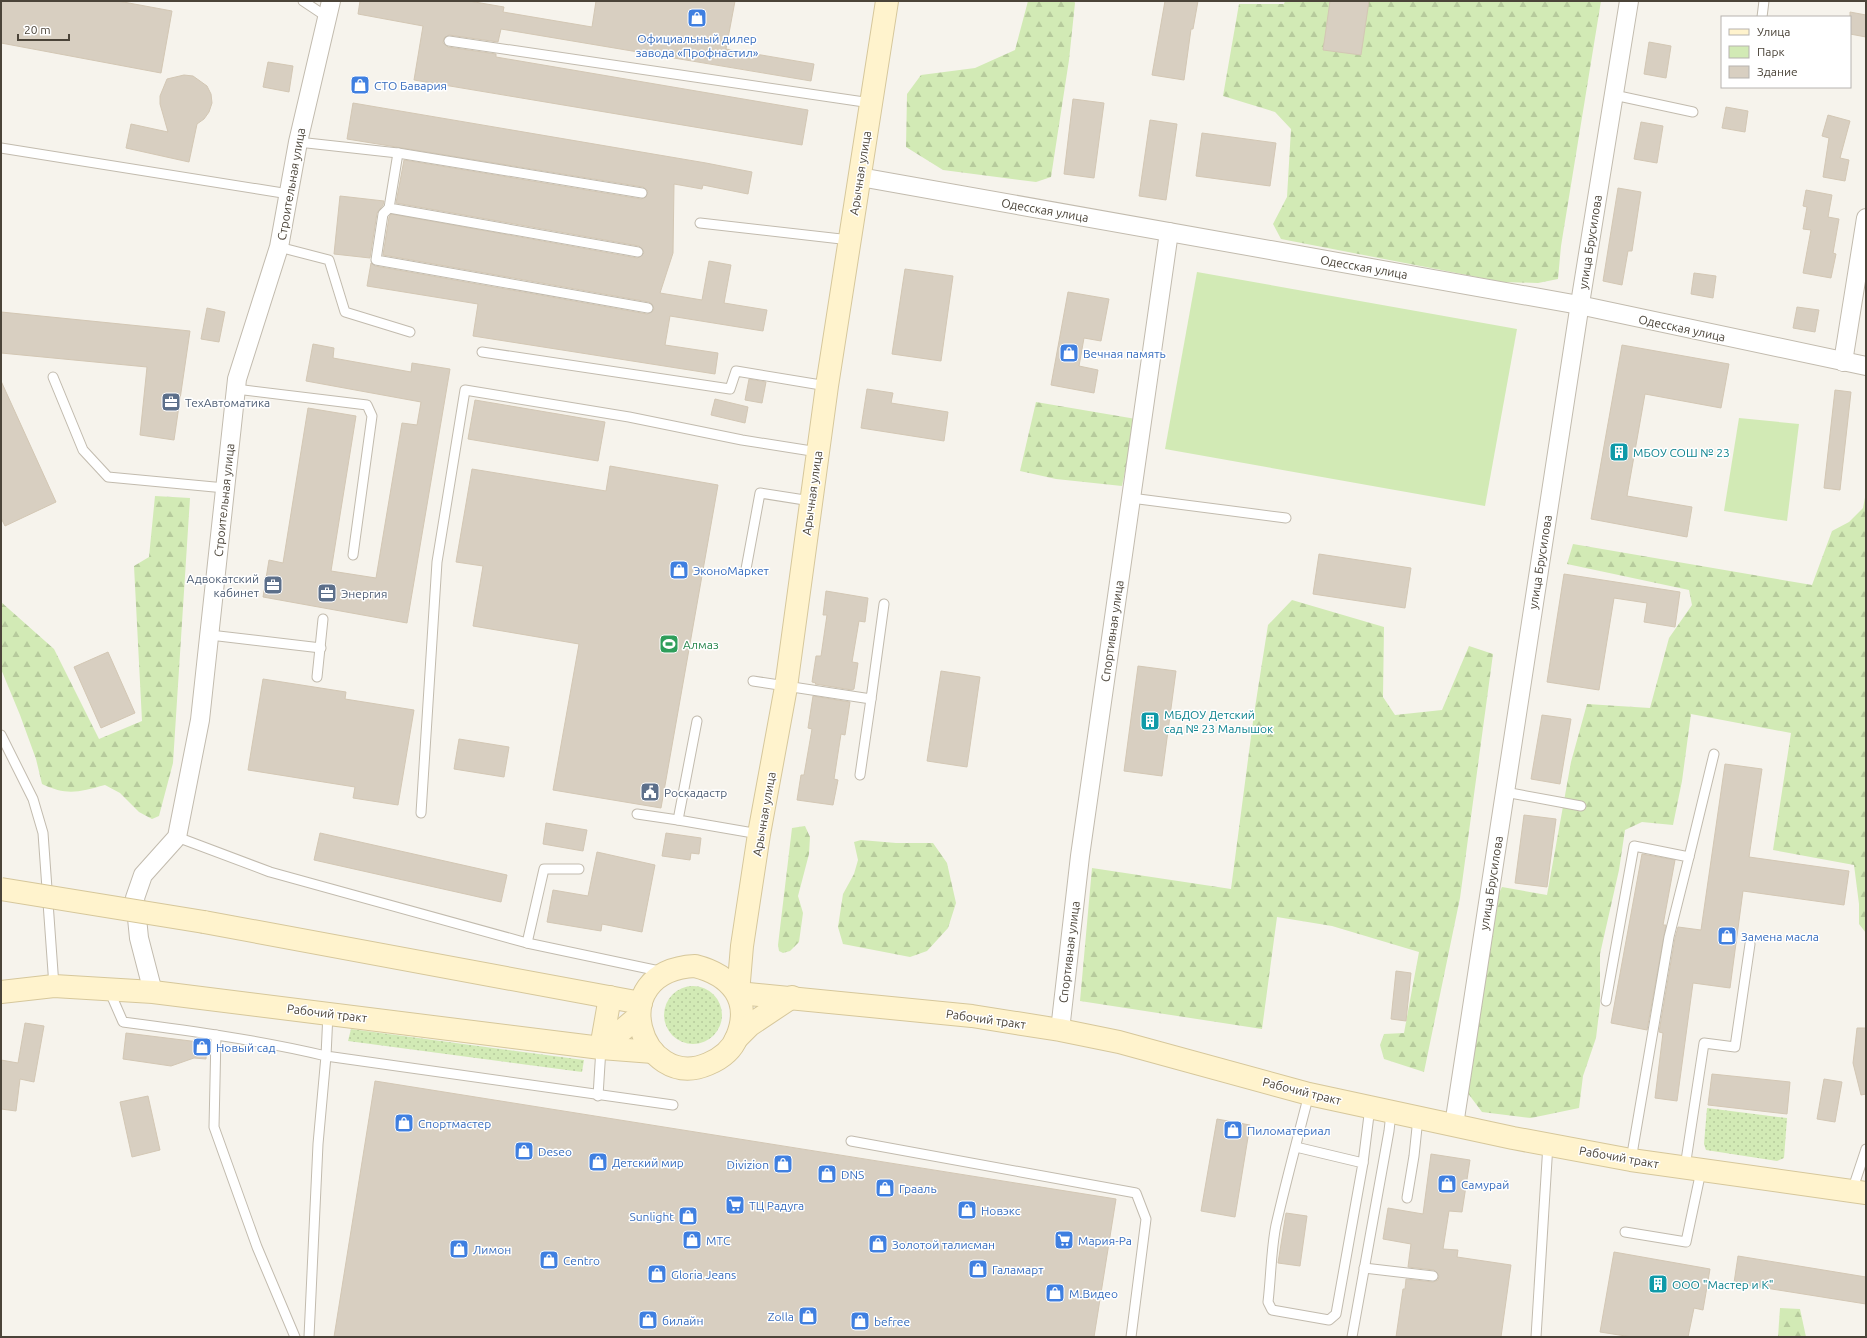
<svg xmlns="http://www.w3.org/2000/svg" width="1867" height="1338" viewBox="0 0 1867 1338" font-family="Ubuntu,sans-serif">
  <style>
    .grass { fill: url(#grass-dots) }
    .forest { fill: url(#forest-firs) }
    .park { fill: #d2eab5 }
    .building { fill: #d8cfc1; stroke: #d3c7b4 }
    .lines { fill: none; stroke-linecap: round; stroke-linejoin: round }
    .lane-casing { stroke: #c2bbae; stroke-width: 11 }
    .street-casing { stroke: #c2bbae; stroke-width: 20 }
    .secondary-casing { stroke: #d6c79b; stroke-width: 24 }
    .lane { stroke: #fff; stroke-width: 9 }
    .street { stroke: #fff; stroke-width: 18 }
    .secondary { stroke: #fff3cd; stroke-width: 22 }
    .secondary-bridge-casing { stroke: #d6c79b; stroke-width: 24; stroke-linecap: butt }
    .secondary-bridge { stroke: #fff3cd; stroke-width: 22 }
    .labels { text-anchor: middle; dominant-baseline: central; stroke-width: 3; stroke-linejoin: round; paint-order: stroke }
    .shop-label { font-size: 12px; fill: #366cbe; stroke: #fff; text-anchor: start }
    .street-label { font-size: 12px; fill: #4b4439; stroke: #fff }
    .service-label { font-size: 12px; fill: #4e5e75; stroke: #fff; text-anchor: start }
    .culture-label { font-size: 12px; fill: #0d838f; stroke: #fff; text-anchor: start }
    .leisure-label { font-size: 12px; fill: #27864d; stroke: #fff; text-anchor: start }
  </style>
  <defs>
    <pattern id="grass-dots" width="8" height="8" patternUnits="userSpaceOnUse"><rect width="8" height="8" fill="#d2eab5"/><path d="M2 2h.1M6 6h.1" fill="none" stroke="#b6ca9c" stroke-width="1.8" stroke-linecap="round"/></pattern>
    <pattern id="forest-firs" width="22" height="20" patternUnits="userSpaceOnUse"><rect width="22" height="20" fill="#d2eab5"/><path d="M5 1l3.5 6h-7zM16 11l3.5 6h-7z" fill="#b6ca9c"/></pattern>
  </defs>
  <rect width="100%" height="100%" fill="#f6f3ec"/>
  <!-- grass -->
  <g class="grass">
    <circle cx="693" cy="1015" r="29"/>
    <path d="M351,1029L584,1060L582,1072L348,1041Z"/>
    <path d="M1707,1108L1787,1118L1784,1158L1777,1161L1706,1150L1704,1144Z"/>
  </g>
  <!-- forest -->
  <g class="forest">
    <path d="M1028,1H1074L1075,3L1069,60L1051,177L1036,182L943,170L906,147L907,94L921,75L975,68L1015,50Z"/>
    <path d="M1285,1H1601L1561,246L1558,279L1538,283L1503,282L1281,239L1273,224L1287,197L1291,129L1275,112L1223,96L1239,4H1284Z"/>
    <path d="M1036,402L1136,419L1122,486L1056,479L1020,471Z"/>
    <path d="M1866,492V933L1859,924V904L1854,865L1773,850L1791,733L1691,714L1682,781L1673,825L1642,822L1625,830L1619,870L1600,954V1005L1596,1038L1583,1076L1579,1108L1531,1118L1482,1112L1467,1092L1490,951L1495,901L1502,887L1547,895L1571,762L1587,704L1650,708L1669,638L1692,605L1689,590L1567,564L1573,544L1812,585L1832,531L1849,522L1863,508Z"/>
    <path d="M155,496L190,498L173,763L159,816L152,819L139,812L120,793L105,785C79,792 67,796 42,784L36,759L20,715L1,669V602L54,649L99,739L142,721L134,566L149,557Z"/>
    <path d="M1292,600L1384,627L1383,697L1395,715L1442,710L1469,646L1493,654L1460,898L1424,1072L1384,1059L1380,1045L1384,1034L1404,1033L1419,952L1332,926L1277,917L1262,1029L1080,1001L1092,868L1231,889L1254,714L1268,625Z"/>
    <path d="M805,826L810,837L809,854L798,896L803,913L799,942L790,951L783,953L779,951L778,945L792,828Z"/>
    <path d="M861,840L896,843H933L947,863L956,903L948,928L927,951L910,957L843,944L838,927L843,894L854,874L858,860L854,842Z"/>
    <path d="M1780,1308L1800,1309L1806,1337H1778Z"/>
  </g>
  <!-- park -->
  <g class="park">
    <path d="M1197,272L1517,329L1485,506L1165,449Z"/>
    <path d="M1739,418L1799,424L1787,521L1724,511Z"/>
  </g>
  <!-- building -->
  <g class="building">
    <path d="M1,1H118L172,11L161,73L1,43Z"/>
    <path d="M360,1H469L504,7L503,12L592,27L596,1H735L726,49L814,64L811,81L501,29L498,42L449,35L444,38L443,43L448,47L496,54V57L808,110L802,145L414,80L423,26L358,14Z"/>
    <path d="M1165,1H1198L1193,29H1191L1184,80L1152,75Z"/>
    <path d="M1330,1H1369L1361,55L1323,50Z"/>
    <path d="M1850,12L1866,15V37L1850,34Z"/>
    <path d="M1649,42L1671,46L1666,78L1644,74Z"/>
    <path d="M268,62L293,66L289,92L263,87Z"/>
    <path d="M184,75L193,76L207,86L211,94L212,103L209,112L204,119L197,124L189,162L126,148L131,124L168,132L160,104V96L167,79Z"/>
    <path d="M1073,99L1104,103L1094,178L1064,174Z"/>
    <path d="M353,103L706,163L752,172L748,194L703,185L702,189L674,184L673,253L660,293L702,300L709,261L731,265L724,303L767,310L763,331L670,316L665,345L718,353L715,374L473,336L478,304L367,286L371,263L375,266L647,314L652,312L654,309L652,304L649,302L383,255L389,217L391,214L637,258L640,257L644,253L643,250L639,246L396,203L404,160L641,199L646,197L648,191L643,187L347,139Z"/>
    <path d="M1726,107L1748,111L1745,132L1722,128Z"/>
    <path d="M1828,115L1850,121L1840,158L1849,160L1845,181L1823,177L1829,138L1822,136Z"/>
    <path d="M1150,120L1177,124L1166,200L1139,196Z"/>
    <path d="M1641,122L1663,126L1657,163L1634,159Z"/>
    <path d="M1202,133L1276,143L1270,186L1196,176Z"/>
    <path d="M1618,188L1641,192L1632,251H1628L1622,285L1603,281Z"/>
    <path d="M1806,190L1832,195L1828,217L1839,219L1833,253L1836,254L1831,278L1803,273L1811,230L1803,229L1807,207L1803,206Z"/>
    <path d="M340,196L384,201L383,205L377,213L370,258L334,254Z"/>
    <path d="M905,269L953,276L941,361L892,354Z"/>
    <path d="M1694,273L1716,276L1713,298L1691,294Z"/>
    <path d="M1068,292L1109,299L1101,341L1084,338L1079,366L1098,370L1094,393L1051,385Z"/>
    <path d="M1797,307L1819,310L1815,332L1793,328Z"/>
    <path d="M207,308L225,312L219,342L201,339Z"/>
    <path d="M1,312L190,331L174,440L140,435L147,367L1,353Z"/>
    <path d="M313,344L334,348L333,358L411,372L412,363L450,369L407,623L263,597L269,560L283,563L308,408L356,416L331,571L376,578L402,423L417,425L421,402L306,381Z"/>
    <path d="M1622,345L1729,364L1721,408L1645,394L1627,496L1692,507L1687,537L1591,519Z"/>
    <path d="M749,379L766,382L762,403L745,400Z"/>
    <path d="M1,381L56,502L5,526L1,518Z"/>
    <path d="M867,389L893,393L891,403L948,412L944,441L861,428Z"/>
    <path d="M1835,390L1851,392L1840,490L1824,488Z"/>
    <path d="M715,399L748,407L745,423L711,415Z"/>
    <path d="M475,400L605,422L598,461L468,439Z"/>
    <path d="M610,466L718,485L661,808L553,790L579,644L473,626L483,566L456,562L472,469L606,491Z"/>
    <path d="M1319,554L1411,568L1405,608L1313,594Z"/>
    <path d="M1564,574L1680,592L1675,627L1644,622L1647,603L1614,598L1599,690L1547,682Z"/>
    <path d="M826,591L868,598L865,622L859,621L852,662L858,663L854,689L852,690L815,684L816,683L812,682L816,656H821L827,615H823Z"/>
    <path d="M108,652L135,713L101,728L74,667Z"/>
    <path d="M1138,666L1176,671L1162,776L1124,771Z"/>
    <path d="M941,671L980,677L967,767L927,761Z"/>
    <path d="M263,679L346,692L345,699L414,710L398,805L353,798L355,787L248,770Z"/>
    <path d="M813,696L850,702L845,735L841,734L834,779L838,780L833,805L797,800L801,775H804L812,729L808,728Z"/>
    <path d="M1542,715L1571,719L1560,784L1531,779Z"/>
    <path d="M459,739L509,747L504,777L454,769Z"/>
    <path d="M1725,764L1762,769L1749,857L1849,871L1844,905L1743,891L1730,988L1693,983L1677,1101L1655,1098L1663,1033L1659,1032L1675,938L1678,927L1701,930Z"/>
    <path d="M1524,815L1556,819L1547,887L1515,883Z"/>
    <path d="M546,823L587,830L583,851L543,844Z"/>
    <path d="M320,833L507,875L501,902L314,860Z"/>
    <path d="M666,833L701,838L699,854L691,853L690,860L662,856Z"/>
    <path d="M597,852L655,865L642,932L602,924L601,931L547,922L553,890L588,896Z"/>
    <path d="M1642,854L1675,860L1663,925H1666L1647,1030L1611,1023Z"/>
    <path d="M1396,971L1411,973L1406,1021L1391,1019Z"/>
    <path d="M25,1023L44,1026L34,1082L20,1079L16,1111L1,1109V1060L18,1063Z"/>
    <path d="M1857,1028H1866V1094L1861,1095L1853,1063Z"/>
    <path d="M126,1033L207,1043L206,1059L194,1058L171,1066L123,1059Z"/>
    <path d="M1712,1074L1790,1082L1787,1114L1708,1105Z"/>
    <path d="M1824,1079L1842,1082L1835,1122L1817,1119Z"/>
    <path d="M375,1081L1116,1199L1094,1337H334Z"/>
    <path d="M148,1096L160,1150L132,1157L120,1102Z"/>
    <path d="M1217,1119L1250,1125L1235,1217L1201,1211Z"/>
    <path d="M1431,1154L1470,1160L1462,1212L1449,1211L1443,1249L1458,1250L1457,1257L1511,1265L1501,1337H1396L1403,1289H1405L1406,1279L1433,1282L1438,1280L1439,1276L1434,1270L1408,1267L1411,1244L1383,1239L1388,1208L1423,1214Z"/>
    <path d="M1286,1213L1307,1216L1300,1266L1278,1263Z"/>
    <path d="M1614,1252L1710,1269L1703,1310L1694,1308L1688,1337H1632L1600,1332Z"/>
    <path d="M1738,1256L1866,1277V1304L1734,1283Z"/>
  </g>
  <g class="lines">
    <!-- lane casing -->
    <g class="lane-casing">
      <g id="lane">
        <path d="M303,1L327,17"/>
        <path d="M1762,17L1764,1"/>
        <path d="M449,41L871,103"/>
        <path d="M1614,95L1693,112"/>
        <path d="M298,142L398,153L642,193"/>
        <path d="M1,148L289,194"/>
        <path d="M398,153L389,208L638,252"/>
        <path d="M389,208L383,214L376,260L648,308"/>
        <path d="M700,223L850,240"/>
        <path d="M279,247L329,260L345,312L410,332"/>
        <path d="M482,352L730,389L736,371L827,386"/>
        <path d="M53,377L83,450L108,477L225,488"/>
        <path d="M236,389L367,405L372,416L353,555"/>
        <path d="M1131,498L1286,518"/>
        <path d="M746,569L760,493L811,501"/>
        <path d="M210,635L321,648"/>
        <path d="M317,677L323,619"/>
        <path d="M753,681L871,699L884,604"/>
        <path d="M697,721L678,820L759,834"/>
        <path d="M1,735L33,799L43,833L54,986"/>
        <path d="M860,775L871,699"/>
        <path d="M1505,792L1581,806"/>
        <path d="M421,813L437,562L465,390L629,417L742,440L818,452"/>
        <path d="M637,814L678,820"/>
        <path d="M177,837L270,872L527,943L664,972"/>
        <path d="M1689,857L1714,754"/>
        <path d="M527,943L544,869H579"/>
        <path d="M109,990L123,1022C191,1031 259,1040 326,1056L318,1144L309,1337"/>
        <path d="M1606,1001L1634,846L1689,857L1669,937L1631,1160"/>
        <path d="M328,1013L326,1056L673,1105"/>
        <path d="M216,1035L214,1127L257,1247L295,1337"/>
        <path d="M598,1096L601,1048"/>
        <path d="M851,1141L1136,1193L1146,1219L1131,1337"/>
        <path d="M1296,1147L1363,1163L1336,1314L1329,1320L1272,1310L1268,1302C1271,1277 1271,1250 1276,1225C1286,1181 1298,1137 1309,1094"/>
        <path d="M1363,1163L1370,1107"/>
        <path d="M1685,1167L1704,1043L1735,1047L1750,944"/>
        <path d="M1852,1191L1866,1149"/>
        <path d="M1407,1198L1414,1156L1418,1118"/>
        <path d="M1625,1232L1686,1242L1701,1171"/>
        <path d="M1364,1268L1433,1276"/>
        <path d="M1352,1337L1389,1131L1391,1113"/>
        <path d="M1536,1337L1548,1144"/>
      </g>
    </g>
    <!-- street casing -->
    <g class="street-casing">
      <g id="street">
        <path d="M860,177L1579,305L1866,366"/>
        <path d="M1843,362L1866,218"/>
        <path d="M153,992L139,938L135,898L143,875L177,837L200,720L237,379L279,247L298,142L331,1"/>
        <path d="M1060,1030L1080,856L1169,232"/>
        <path d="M1454,1125L1578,316L1629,1"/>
      </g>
    </g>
    <!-- secondary casing -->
    <g class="secondary-casing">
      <g id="secondary">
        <path d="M204,922L641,1003"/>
        <path d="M695,966C731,975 752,1000 737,1037C732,1050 720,1059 708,1064C641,1093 601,971 695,966Z"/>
        <path d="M1,992L54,986L153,992L601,1048L653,1052"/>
        <path d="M738,993L972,1016L1060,1030L1119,1042L1309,1094L1513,1138L1631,1160L1866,1193"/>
        <path d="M738,993L742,946L759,834L786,687L827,386L887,1"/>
        <path d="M736,1039L750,1025L792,997"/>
        <path d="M601,1048L610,997"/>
        <path d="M601,1048L639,1016"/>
      </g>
    </g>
    <!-- lane -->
    <use href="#lane" class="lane"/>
    <!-- street -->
    <use href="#street" class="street"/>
    <!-- secondary -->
    <use href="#secondary" class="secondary"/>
    <!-- secondary-bridge casing -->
    <g class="secondary-bridge-casing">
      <path id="secondary-bridge" d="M1,889L204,922"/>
    </g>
    <!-- secondary-bridge -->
    <use href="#secondary-bridge" class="secondary-bridge"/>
  </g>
  <!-- icons -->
  <defs>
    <g id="shop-square" transform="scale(1)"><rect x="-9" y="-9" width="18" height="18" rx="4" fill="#3f7fe0" stroke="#fff"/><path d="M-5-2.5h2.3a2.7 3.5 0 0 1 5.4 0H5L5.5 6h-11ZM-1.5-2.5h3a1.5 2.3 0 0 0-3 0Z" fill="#fff"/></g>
    <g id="office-square" transform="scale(1)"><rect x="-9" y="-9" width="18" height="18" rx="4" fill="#5c6f8a" stroke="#fff"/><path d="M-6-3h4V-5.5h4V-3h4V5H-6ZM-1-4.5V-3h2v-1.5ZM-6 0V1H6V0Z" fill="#fff"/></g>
    <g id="building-square" transform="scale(1)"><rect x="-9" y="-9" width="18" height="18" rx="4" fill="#0f9aa8" stroke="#fff"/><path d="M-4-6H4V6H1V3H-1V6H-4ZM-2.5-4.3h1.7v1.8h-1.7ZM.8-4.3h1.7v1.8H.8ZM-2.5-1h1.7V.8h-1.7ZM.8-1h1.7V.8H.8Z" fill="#fff"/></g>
    <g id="stadium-square" transform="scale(1)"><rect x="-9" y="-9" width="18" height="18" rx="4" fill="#2e9e5b" stroke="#fff"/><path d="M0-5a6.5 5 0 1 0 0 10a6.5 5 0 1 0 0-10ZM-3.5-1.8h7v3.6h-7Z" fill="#fff"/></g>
    <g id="civic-square" transform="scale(1)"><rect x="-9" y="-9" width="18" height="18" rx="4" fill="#5c6f8a" stroke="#fff"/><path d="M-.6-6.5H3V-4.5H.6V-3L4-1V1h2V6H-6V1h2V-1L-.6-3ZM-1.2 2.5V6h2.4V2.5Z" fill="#fff"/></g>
    <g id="supermarket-square" transform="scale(1)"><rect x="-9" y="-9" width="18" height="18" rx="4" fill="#3f7fe0" stroke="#fff"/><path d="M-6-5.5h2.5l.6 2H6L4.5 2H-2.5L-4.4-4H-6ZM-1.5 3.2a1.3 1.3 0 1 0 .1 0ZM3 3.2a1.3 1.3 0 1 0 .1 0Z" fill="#fff"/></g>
  </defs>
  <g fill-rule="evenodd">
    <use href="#shop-square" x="697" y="18"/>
    <use href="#shop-square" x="360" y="85"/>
    <use href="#shop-square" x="1069" y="353"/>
    <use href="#office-square" x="171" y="402"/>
    <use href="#building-square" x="1619" y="452"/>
    <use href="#shop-square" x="679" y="570"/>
    <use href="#office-square" x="273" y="585"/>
    <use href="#office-square" x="327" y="593"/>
    <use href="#stadium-square" x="669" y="644"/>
    <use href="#building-square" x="1150" y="721"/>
    <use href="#civic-square" x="650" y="792"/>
    <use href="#shop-square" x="1727" y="936"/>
    <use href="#shop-square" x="202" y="1047"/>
    <use href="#shop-square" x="404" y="1123"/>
    <use href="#shop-square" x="1233" y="1130"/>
    <use href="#shop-square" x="524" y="1151"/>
    <use href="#shop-square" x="598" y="1162"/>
    <use href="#shop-square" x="783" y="1164"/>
    <use href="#shop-square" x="827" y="1174"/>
    <use href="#shop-square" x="1447" y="1184"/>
    <use href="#shop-square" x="885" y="1188"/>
    <use href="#supermarket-square" x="735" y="1205"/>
    <use href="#shop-square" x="967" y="1210"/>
    <use href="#shop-square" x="688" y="1216"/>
    <use href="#shop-square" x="692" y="1240"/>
    <use href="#supermarket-square" x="1064" y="1240"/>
    <use href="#shop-square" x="878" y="1244"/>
    <use href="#shop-square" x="459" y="1249"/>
    <use href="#shop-square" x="549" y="1260"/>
    <use href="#shop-square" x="978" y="1269"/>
    <use href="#shop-square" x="657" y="1274"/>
    <use href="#building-square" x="1658" y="1284"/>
    <use href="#shop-square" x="1055" y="1293"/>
    <use href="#shop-square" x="808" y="1316"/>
    <use href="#shop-square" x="648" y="1320"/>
    <use href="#shop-square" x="860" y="1321"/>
  </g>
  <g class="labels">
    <!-- shop labels -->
    <g class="shop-label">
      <text x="697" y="38" text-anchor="middle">Официальный дилер<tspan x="697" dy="14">завода «Профнастил»</tspan></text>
      <text x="374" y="85">СТО Бавария</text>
      <text x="1083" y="353">Вечная память</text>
      <text x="693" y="570">ЭконоМаркет</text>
      <text x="1741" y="936">Замена масла</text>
      <text x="216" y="1047">Новый сад</text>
      <text x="418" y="1123">Спортмастер</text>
      <text x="1247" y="1130">Пиломатериал</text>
      <text x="538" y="1151">Deseo</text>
      <text x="612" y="1162">Детский мир</text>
      <text x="769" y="1164" text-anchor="end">Divizion</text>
      <text x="841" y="1174">DNS</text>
      <text x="1461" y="1184">Самурай</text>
      <text x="899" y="1188">Грааль</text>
      <text x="749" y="1205">ТЦ Радуга</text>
      <text x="981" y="1210">Новэкс</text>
      <text x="674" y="1216" text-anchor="end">Sunlight</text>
      <text x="706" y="1240">МТС</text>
      <text x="1078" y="1240">Мария-Ра</text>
      <text x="892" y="1244">Золотой талисман</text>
      <text x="473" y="1249">Лимон</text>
      <text x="563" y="1260">Centro</text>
      <text x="992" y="1269">Галамарт</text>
      <text x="671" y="1274">Gloria Jeans</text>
      <text x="1069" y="1293">М.Видео</text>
      <text x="794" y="1316" text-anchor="end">Zolla</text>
      <text x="662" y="1320">билайн</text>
      <text x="874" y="1321">befree</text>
    </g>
    <!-- street labels -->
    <g class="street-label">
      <text transform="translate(860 173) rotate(-81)">Арычная улица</text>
      <text transform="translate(291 184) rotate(-80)">Строительная улица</text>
      <text transform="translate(1045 210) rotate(10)">Одесская улица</text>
      <text transform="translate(1590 242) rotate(-81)">улица Брусилова</text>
      <text transform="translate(1364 267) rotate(10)">Одесская улица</text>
      <text transform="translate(1682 328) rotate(12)">Одесская улица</text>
      <text transform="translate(812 493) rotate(-82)">Арычная улица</text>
      <text transform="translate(224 500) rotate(-84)">Строительная улица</text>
      <text transform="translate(1540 562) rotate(-81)">улица Брусилова</text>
      <text transform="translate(1112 631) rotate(-82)">Спортивная улица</text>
      <text transform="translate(764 814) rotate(-80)">Арычная улица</text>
      <text transform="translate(1491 883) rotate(-81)">улица Брусилова</text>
      <text transform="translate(1069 952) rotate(-83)">Спортивная улица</text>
      <text transform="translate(327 1013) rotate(7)">Рабочий тракт</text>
      <text transform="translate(986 1019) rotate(8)">Рабочий тракт</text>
      <text transform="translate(1302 1091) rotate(14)">Рабочий тракт</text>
      <text transform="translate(1619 1157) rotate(10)">Рабочий тракт</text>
    </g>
    <!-- service labels -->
    <g class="service-label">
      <text x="185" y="402">ТехАвтоматика</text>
      <text x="259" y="578" text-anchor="end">Адвокатский<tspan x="259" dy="14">кабинет</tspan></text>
      <text x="341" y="593">Энергия</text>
      <text x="664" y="792">Роскадастр</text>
    </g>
    <!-- culture labels -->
    <g class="culture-label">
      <text x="1633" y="452">МБОУ СОШ № 23</text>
      <text x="1164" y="714">МБДОУ Детский<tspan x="1164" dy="14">сад № 23 Малышок</tspan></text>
      <text x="1672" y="1284">ООО "Мастер и К"</text>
    </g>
    <!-- leisure labels -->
    <g class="leisure-label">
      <text x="683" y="644">Алмаз</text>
    </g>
  </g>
  <!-- border -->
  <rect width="1867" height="1338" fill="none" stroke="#4b4439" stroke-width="4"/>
  <!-- legend -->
  <rect x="1721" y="16" width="130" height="72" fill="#ffffff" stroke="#b7b4b0"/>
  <rect x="1729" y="29" width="20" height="6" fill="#fff3cd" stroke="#b7b4b0"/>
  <text x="1757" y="36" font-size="12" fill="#4b4439">Улица</text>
  <rect x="1729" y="46" width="20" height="12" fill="#d2eab5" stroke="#b7b4b0"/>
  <text x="1757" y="56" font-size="12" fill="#4b4439">Парк</text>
  <rect x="1729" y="66" width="20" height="12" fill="#d8cfc1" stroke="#b7b4b0"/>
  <text x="1757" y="76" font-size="12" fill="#4b4439">Здание</text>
  <!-- scale -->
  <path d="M18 34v6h51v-6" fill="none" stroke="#4b4439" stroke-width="2"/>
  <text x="24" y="34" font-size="12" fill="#4b4439" stroke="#ffffff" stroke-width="3" paint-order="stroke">20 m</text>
</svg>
